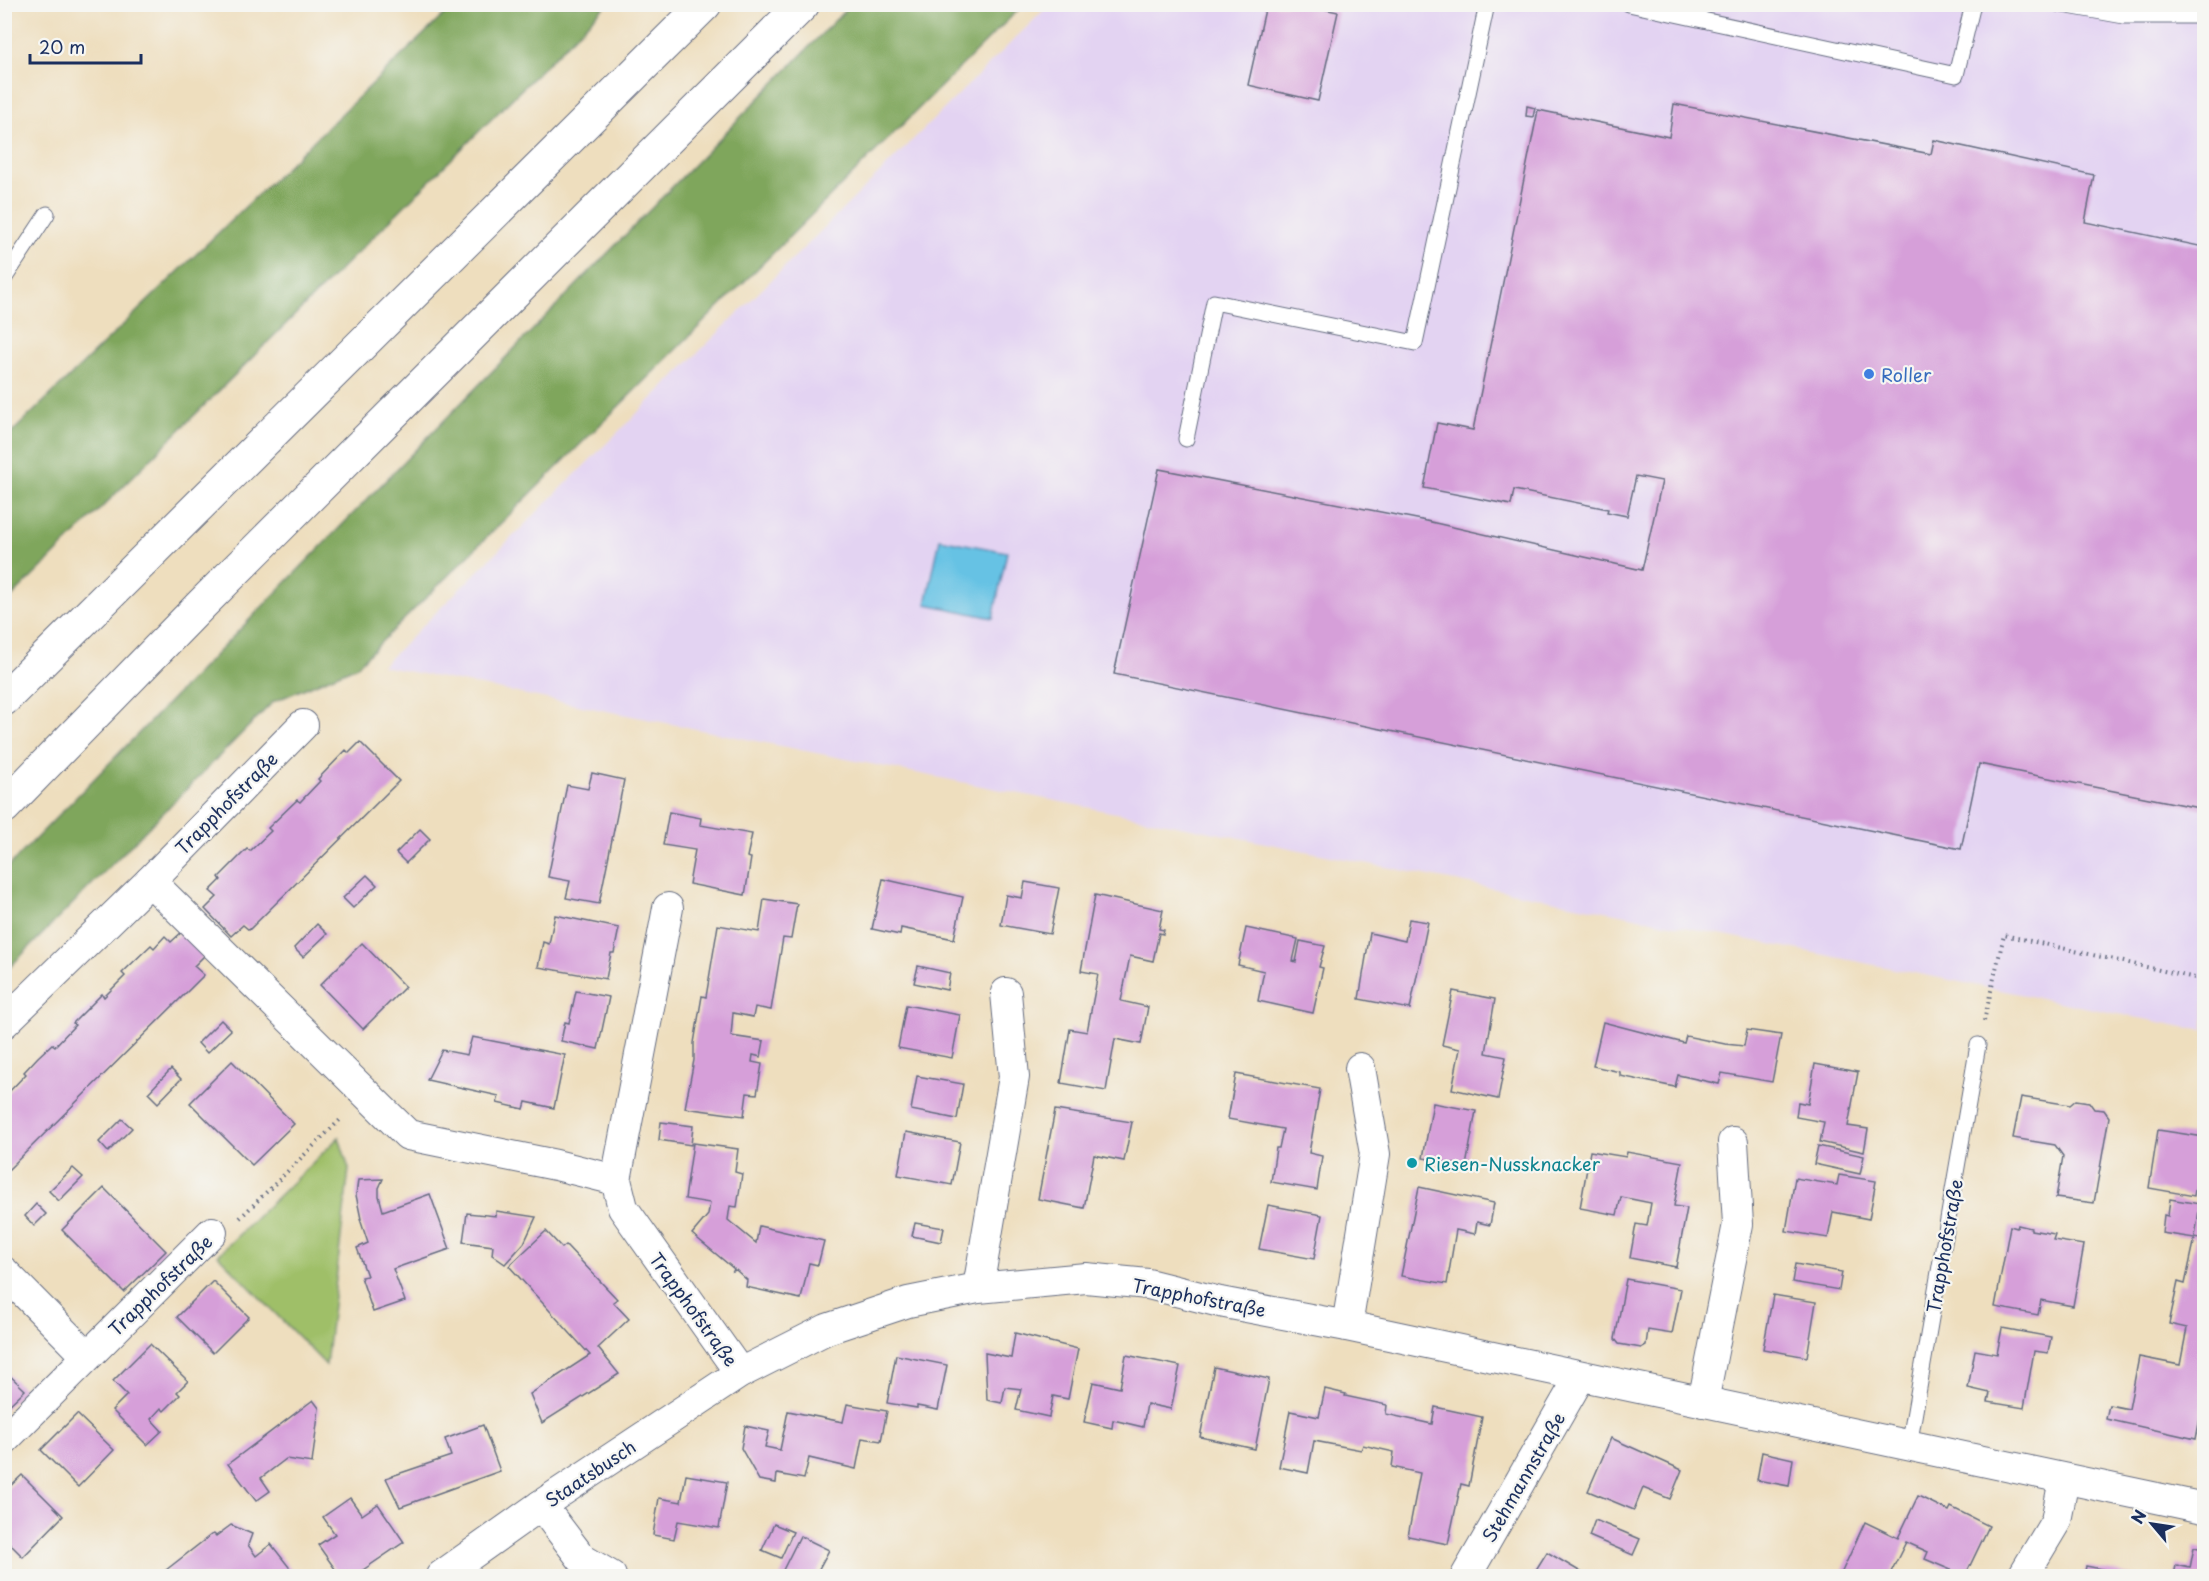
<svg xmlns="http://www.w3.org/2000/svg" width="2209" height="1581" viewBox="0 0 2209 1581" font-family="'Playpen Sans',sans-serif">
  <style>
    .built { fill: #e3d3f2 }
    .green { fill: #9fbf68; stroke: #5d7763; stroke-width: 1.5 }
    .forest { fill: #7fa65c; stroke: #4d6a5d; stroke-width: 1.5 }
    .water { fill: #66c2e4; stroke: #4078a1; stroke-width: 1.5 }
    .building { fill: #d69fd9 }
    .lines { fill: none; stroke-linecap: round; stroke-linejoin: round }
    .lane-casing { stroke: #656c80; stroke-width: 17 }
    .street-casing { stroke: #656c80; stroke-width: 32 }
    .highway-casing { stroke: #656c80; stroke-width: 35 }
    .path { stroke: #656c80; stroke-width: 4; stroke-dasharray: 1.5 4.5; stroke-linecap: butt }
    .lane { stroke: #fff; stroke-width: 15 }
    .street { stroke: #fff; stroke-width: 30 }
    .highway { stroke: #fff; stroke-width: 33 }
    .shop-dot { fill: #3f7fe0; stroke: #f6f6f2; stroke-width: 2 }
    .culture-dot { fill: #0f9aa8; stroke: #f6f6f2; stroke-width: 2 }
    .labels { text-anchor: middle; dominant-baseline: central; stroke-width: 4.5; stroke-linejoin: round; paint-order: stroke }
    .shop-label { font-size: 18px; fill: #366cbe; stroke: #f6f6f2; text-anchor: start }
    .street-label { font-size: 18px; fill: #1b2f5e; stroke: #f6f6f2 }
    .culture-label { font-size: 18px; fill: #0d838f; stroke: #f6f6f2; text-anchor: start }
  </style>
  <rect width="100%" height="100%" fill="#f6f6f2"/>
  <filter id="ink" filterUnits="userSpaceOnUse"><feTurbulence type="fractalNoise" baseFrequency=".0167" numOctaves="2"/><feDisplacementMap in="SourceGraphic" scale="12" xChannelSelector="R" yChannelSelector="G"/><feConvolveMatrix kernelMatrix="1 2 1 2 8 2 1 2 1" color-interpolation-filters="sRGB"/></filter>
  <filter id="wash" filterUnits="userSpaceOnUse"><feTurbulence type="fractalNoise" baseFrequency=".008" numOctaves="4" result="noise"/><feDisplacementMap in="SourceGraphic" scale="24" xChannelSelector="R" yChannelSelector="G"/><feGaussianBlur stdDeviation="1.35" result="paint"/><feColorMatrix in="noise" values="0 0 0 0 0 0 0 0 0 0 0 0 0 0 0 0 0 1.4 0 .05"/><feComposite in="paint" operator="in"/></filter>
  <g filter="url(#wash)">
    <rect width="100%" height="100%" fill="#eedebe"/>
    <!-- built -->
    <path class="built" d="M1049,5H2204V1031L382,666Z"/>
    <!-- green -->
    <path class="green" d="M339,1137L349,1169L326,1365L218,1255Z"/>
    <!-- forest -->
    <g class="forest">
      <path d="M455,4L606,5L5,604V439Z"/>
      <path d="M851,4L1023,5L357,666L273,702L5,972V870Z"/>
    </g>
    <!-- water -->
    <path class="water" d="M940,539L1007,552L993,618L926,604Z"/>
    <g id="blocks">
      <!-- building -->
      <g class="building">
        <path d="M1266,5H1305L1338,12L1318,101L1248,85Z"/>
        <path d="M1674,104L1931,154L1934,140L2094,175L2085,222L2204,247V809L1979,764L1961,849L1114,674L1159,469L1422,520L1642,570L1662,481L1636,476L1627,516L1607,512L1608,509L1514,490L1511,505L1424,488L1437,423L1473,430L1538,110L1669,137Z"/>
        <path d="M1527,106L1535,108L1533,117L1526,116Z"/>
        <path d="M360,742L399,781L249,930L243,925L231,936L205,909L217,897L210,891L221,880L219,877L247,849L250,851L271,831L268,828L297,800L300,802L320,781L318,779L346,750L349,753Z"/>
        <path d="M592,773L624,780L599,904L566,898L570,881L548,877L567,785L588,789Z"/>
        <path d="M669,812L701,818L700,825L752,834L747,857L751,858L745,895L689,884L695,850L663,845Z"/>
        <path d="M420,829L430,839L406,863L396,853Z"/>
        <path d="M367,875L377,885L353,908L343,898Z"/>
        <path d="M883,879L963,897L954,939L901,928L900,935L872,929Z"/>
        <path d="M1025,882L1059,888L1050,934L1001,925L1006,895L1022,898Z"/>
        <path d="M1095,895L1163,910L1159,929L1164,930L1163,934L1159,933L1153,961L1130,956L1121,1001L1148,1007L1141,1044L1115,1039L1106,1091L1061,1083L1070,1029L1087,1032L1098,974L1081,971Z"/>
        <path d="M764,899L797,904L791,939L783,938L771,1010L755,1007L753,1017L733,1013L731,1036L764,1041L761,1057L753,1055L752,1062L762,1064L757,1094L747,1093L744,1116L685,1108L694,1060V1043L702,996L706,997L718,925L759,932Z"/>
        <path d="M555,915L619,928L614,953H611L606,979L538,967L543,942L549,944Z"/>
        <path d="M1409,919L1428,922L1410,1009L1359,999L1370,933L1405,941Z"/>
        <path d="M317,924L327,934L303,957L294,948Z"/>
        <path d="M1246,928L1298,939L1293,961L1296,962L1300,941L1325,946L1319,967L1323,968L1313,1013L1258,1001L1264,971L1238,965Z"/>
        <path d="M183,931L206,954L194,966L204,975L5,1173V1096L26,1074L24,1072L38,1057L52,1044L55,1046L75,1025L73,1023L102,994L104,997L125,976L122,973L151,945L154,948L165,936L171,942Z"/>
        <path d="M362,943L405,987L363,1029L320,985Z"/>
        <path d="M918,966L950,973L947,990L914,983Z"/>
        <path d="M576,991L609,997L598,1049L561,1041L565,1022L569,1023Z"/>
        <path d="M1453,991L1495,999L1486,1053L1506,1057L1498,1099L1452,1089L1460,1049L1442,1045Z"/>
        <path d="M906,1005L960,1015L952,1058L898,1048Z"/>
        <path d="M221,1020L231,1030L207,1053L198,1043Z"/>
        <path d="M1603,1022L1684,1043L1686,1036L1725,1044L1744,1046L1747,1030L1781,1035L1772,1082L1722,1073L1719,1084L1678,1075L1675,1087L1620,1076V1072L1593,1066Z"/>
        <path d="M472,1037L565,1055L554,1108L526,1102L524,1109L497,1103L499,1096L427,1080L442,1050L467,1055Z"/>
        <path d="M232,1061L294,1124L252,1165L190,1103Z"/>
        <path d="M1815,1064L1858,1072L1848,1126L1868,1129L1864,1152L1820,1142L1824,1122L1796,1117L1798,1102L1808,1104Z"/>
        <path d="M171,1069L181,1079L158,1103L148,1093Z"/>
        <path d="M1236,1074L1320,1089L1309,1153L1322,1156L1317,1190L1271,1182L1276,1148H1279L1283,1129L1228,1119Z"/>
        <path d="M917,1076L963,1084L957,1119L911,1110Z"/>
        <path d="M2021,1097L2070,1105L2076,1100L2089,1102L2094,1109L2104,1110L2109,1117L2094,1203L2056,1198L2063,1156L2055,1145L2013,1138Z"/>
        <path d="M1433,1103L1476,1111L1466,1166L1423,1158Z"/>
        <path d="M1055,1110L1132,1122L1124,1161L1094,1155L1084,1208L1038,1199Z"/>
        <path d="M122,1119L132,1128L108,1152L99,1142Z"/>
        <path d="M661,1122L693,1126L691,1145L659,1140Z"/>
        <path d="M2158,1130L2204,1137V1180L2197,1179L2194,1196L2149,1188Z"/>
        <path d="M906,1132L960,1142L952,1185L898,1175Z"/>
        <path d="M693,1143L738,1149L735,1172L742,1174L737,1207L730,1206L728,1220L756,1243L759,1226L824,1241L818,1265L809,1263L801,1299L746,1287L747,1280L736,1270L733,1271L734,1269L692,1234L708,1215L710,1203L685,1199Z"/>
        <path d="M1818,1146L1864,1156L1860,1174L1814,1164Z"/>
        <path d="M1590,1151L1626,1157L1627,1152L1682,1162L1674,1206L1687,1208L1676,1267L1630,1258L1636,1224L1647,1226L1651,1203L1621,1197L1617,1215L1580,1208Z"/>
        <path d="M73,1168L83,1177L59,1201L49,1191Z"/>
        <path d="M1839,1175L1876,1181L1869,1219L1833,1212L1828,1238L1786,1231L1795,1178L1837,1185Z"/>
        <path d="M383,1179L379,1188V1196L383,1211L430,1194L450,1249L393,1269L405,1301L373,1312L361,1277L367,1276L357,1248L368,1243L360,1219H361L356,1195L358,1180Z"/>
        <path d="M1419,1187L1494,1203L1490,1225L1477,1222L1475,1234L1456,1230L1447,1284L1401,1276Z"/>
        <path d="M104,1188L166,1251L124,1292L62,1230Z"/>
        <path d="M2170,1199L2200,1204L2195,1237L2204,1239V1397L2196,1439L2106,1419L2109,1405L2129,1409L2139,1357L2180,1365L2187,1328L2169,1324L2178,1282L2185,1284L2195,1238L2162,1233L2164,1215L2168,1216Z"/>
        <path d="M36,1204L46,1214L34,1226L25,1216Z"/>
        <path d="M1268,1205L1322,1215L1314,1259L1259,1249Z"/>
        <path d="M496,1211L536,1217L524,1243L505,1264L492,1255L493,1246L463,1242L467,1213L496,1216Z"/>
        <path d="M915,1223L944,1228L941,1242L912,1236Z"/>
        <path d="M2018,1225L2031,1228V1230L2055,1234L2053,1240L2084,1245L2073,1306L2041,1300L2038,1315L1995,1307L2010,1226L2017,1228Z"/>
        <path d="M546,1231L562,1248L566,1245L617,1299L613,1302L629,1319L598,1348L619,1374L542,1423L530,1394L590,1355L509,1266Z"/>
        <path d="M1795,1264L1842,1272L1839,1290L1792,1282Z"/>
        <path d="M1626,1279L1681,1289L1672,1334L1648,1330L1646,1345L1641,1348L1619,1344L1615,1339Z"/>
        <path d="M213,1281L249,1317L213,1353L177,1317Z"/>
        <path d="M1773,1295L1816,1302L1807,1357L1763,1349Z"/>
        <path d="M2002,1328L2051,1337L2048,1353L2034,1351L2024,1408L1988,1402L1990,1393L1968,1388L1975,1350L1997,1354Z"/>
        <path d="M1015,1333L1078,1349L1068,1399L1053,1396L1049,1417L1016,1410L1021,1389L1005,1387L1002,1403L987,1400L985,1353L1011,1358Z"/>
        <path d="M150,1344L188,1381L177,1392L180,1395L164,1411L161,1408L151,1419L162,1431L147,1445L112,1410L127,1395L113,1381Z"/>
        <path d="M896,1355L947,1365L938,1410L917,1406V1408L887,1403Z"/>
        <path d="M1126,1355L1180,1366L1171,1409L1147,1404L1143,1427L1113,1420L1112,1428L1084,1422L1093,1382L1120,1388Z"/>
        <path d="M1214,1367L1269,1379L1255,1449L1200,1437Z"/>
        <path d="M4,1370L25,1390L4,1410Z"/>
        <path d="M1325,1389L1346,1394L1345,1396L1387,1405L1386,1414L1432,1424L1435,1407L1482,1417L1469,1486L1461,1484L1448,1544L1408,1536L1420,1473L1392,1467L1394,1452L1363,1445L1361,1450L1314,1441L1308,1473L1279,1467L1290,1411L1319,1417Z"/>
        <path d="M313,1400L319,1408L312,1463L286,1459L261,1478L270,1491L256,1501L228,1464Z"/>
        <path d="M847,1404L887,1411L881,1441L862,1438L856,1469L809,1458L804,1479L777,1474L776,1483L759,1480L741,1448L745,1426L769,1431L765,1447L780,1450L788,1411L843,1422Z"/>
        <path d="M77,1414L114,1450L78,1487L41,1450Z"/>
        <path d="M483,1425L500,1471L400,1507L386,1478L451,1456L445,1439Z"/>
        <path d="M1611,1438L1682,1470L1670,1499L1643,1488L1634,1510L1588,1491Z"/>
        <path d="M1762,1452L1793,1459L1789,1486L1757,1480Z"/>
        <path d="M22,1475L63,1516L23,1557L4,1538V1492Z"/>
        <path d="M686,1475L727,1482L719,1528L678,1521L674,1539L653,1535L659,1498L681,1502Z"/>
        <path d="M1918,1496L1949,1511L1951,1507L1989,1526L1965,1576L1925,1559L1928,1552L1906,1542L1889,1576H1840L1865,1522L1898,1538Z"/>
        <path d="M350,1498L362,1515L378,1504L404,1542L354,1576H340L318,1545L335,1534L323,1517Z"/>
        <path d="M1595,1520L1640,1539L1633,1555L1589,1536Z"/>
        <path d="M774,1524L793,1532L781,1558L762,1550Z"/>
        <path d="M231,1525L252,1534L248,1545L256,1556L271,1544L296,1576H171L166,1570L211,1535L214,1534L216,1536Z"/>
        <path d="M800,1536L829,1550L815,1576H780Z"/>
        <path d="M2194,1547L2204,1549V1576H2174L2176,1565L2190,1568Z"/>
        <path d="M1547,1552L1586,1575L1585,1576H1532Z"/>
        <path d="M2086,1566L2132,1575V1576H2084Z"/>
      </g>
    </g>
  </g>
  <g filter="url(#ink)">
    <use href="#blocks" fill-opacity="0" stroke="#656c80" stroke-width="1.5"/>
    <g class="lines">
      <!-- lane casing -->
      <g class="lane-casing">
        <g id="lane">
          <path d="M1629,4L1956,75L1973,4"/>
          <path d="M2057,4L2124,16H2204"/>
          <path d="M4,279L47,214"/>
          <path d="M1186,439L1214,302L1415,343L1487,4"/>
          <path d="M1909,1446L1978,1045"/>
        </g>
      </g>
      <!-- street casing -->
      <g class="street-casing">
        <g id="street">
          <path d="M150,881L408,1135L556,1165L616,1180"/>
          <path d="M668,908L616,1180L623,1208L740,1373"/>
          <path d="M4,1023L150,881L303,725"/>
          <path d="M4,1272L87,1356"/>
          <path d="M978,1288L1014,1077L1006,993"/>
          <path d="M1347,1326L1375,1154L1360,1068"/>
          <path d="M1703,1402L1738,1224L1733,1142"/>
          <path d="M4,1440L212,1232"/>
          <path d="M541,1505L582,1559L611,1576"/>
          <path d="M441,1576L541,1505L740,1373L827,1329L908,1302L978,1288L1086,1278L1148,1284L1220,1302L1347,1326L2204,1508"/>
          <path d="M1466,1576L1580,1377"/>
          <path d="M2023,1576L2056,1521L2064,1479"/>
        </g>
      </g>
      <!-- highway casing -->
      <g class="highway-casing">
        <g id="highway">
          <path d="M4,699L705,4"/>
          <path d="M4,807L202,604L803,4"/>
        </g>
      </g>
      <!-- path -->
      <g class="path">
        <path d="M1984,1021L2004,935L2204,980"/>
        <path d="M240,1218L342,1118"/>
      </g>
      <!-- lane -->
      <use href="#lane" class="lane"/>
      <!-- street -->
      <use href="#street" class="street"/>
      <!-- highway -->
      <use href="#highway" class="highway"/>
    </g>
  </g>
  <!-- markers -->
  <circle class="shop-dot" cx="1869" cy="374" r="6"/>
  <circle class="culture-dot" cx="1412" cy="1163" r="6"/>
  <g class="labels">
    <!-- shop labels -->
    <g class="shop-label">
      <text x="1881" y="374">Roller</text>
    </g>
    <!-- street labels -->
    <g class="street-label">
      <text transform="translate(226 803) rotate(-45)">Trapphofstraße</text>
      <text transform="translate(1944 1246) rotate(-80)">Trapphofstraße</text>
      <text transform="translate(160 1285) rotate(-44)">Trapphofstraße</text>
      <text transform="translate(1199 1297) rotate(11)">Trapphofstraße</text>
      <text transform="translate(694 1309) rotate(54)">Trapphofstraße</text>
      <text transform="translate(590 1473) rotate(-34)">Staatsbusch</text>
      <text transform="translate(1523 1477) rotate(-60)">Stehmannstraße</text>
    </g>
    <!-- culture labels -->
    <g class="culture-label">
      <text x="1424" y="1163">Riesen-Nussknacker</text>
    </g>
  </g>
  <!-- margin -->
  <rect width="2209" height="1581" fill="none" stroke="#f6f6f2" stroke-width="24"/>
  <!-- north arrow -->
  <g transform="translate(2152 1524) rotate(299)" stroke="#f6f6f2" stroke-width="4.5" paint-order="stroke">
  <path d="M0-4.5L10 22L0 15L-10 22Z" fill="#1b2f5e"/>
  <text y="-9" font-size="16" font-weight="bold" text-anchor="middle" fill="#1b2f5e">N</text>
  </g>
  <!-- scale -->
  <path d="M30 54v9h111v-9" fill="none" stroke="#1b2f5e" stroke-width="3"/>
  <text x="39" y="54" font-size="18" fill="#1b2f5e" stroke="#f6f6f2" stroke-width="4.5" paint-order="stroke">20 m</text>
</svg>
